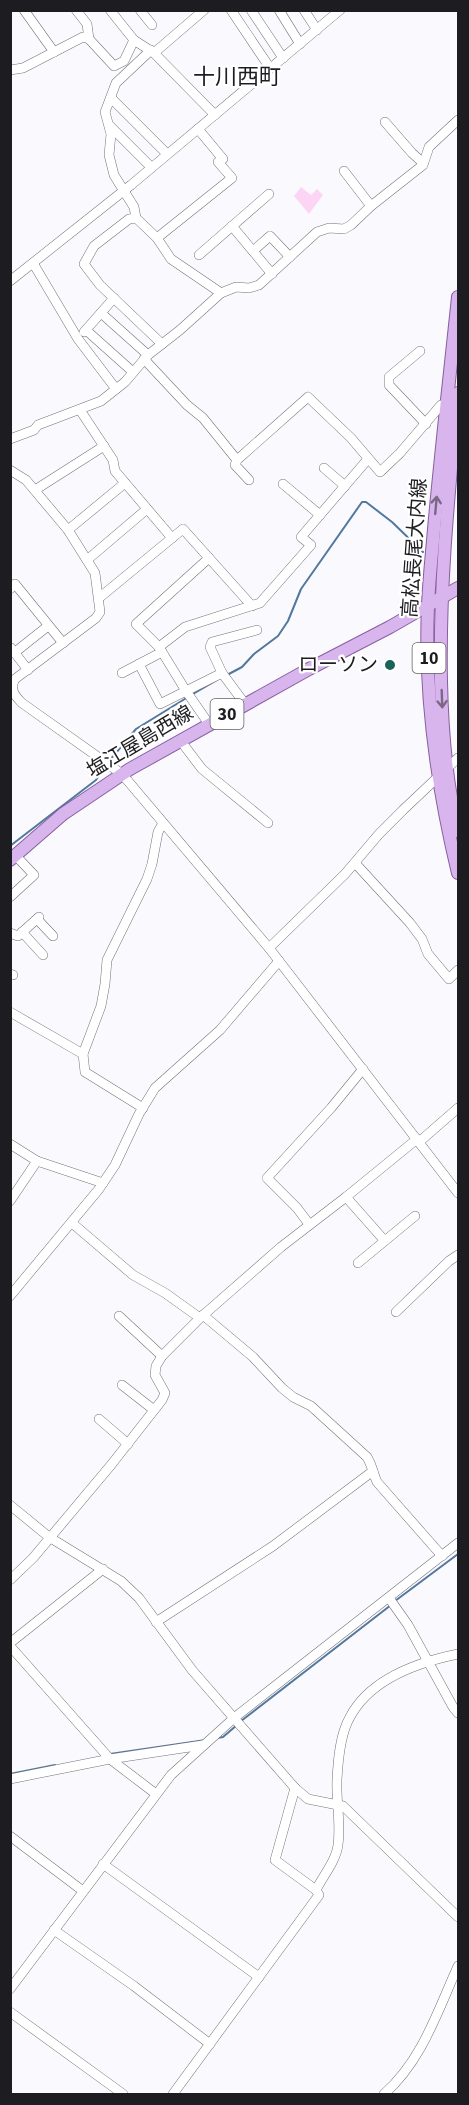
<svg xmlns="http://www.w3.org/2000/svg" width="469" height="2105" viewBox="0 0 469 2105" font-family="'Source Sans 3','Noto Sans JP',sans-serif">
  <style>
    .green { fill: #fdd5f4 }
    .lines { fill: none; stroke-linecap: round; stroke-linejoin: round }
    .stream { stroke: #53789c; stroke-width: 2 }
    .minor-casing { stroke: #74727c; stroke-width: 10 }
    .major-casing { stroke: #875f9e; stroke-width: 14 }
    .minor { stroke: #fff; stroke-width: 9 }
    .major { stroke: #d9b5ee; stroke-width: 12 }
    .oneway { stroke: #7b6887 }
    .poi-dot { fill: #19635a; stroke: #fff; stroke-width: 2 }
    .labels { text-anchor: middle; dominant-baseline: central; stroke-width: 4.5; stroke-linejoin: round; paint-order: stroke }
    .shield { fill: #fff; stroke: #616063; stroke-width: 1.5 }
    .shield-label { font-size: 18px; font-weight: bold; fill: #1d1c20 }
    .street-label { font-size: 20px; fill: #1d1c20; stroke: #fff }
    .poi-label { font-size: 20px; fill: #1d1c20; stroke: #fff; text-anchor: end }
    .quarter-label { font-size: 22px; fill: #1d1c20; stroke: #fff }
  </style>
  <rect width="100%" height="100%" fill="#fafafe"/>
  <!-- green -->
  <path class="green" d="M301,187L311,195L317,189L323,195L309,214L294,196Z"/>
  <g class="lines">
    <!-- stream -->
    <g class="stream">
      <path d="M227,675L242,667L254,654L278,636L288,621L301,589L362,502H366L392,522L423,552"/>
      <path d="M193,694L217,680"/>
      <path d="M110,760L136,729L188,697"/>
      <path d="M10,846L96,780L106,765"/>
      <path d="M395,1601L458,1554"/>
      <path d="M241,1721L391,1605"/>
      <path d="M217,1738L223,1737L237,1725"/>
      <path d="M110,1754L206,1740"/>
      <path d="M10,1774L55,1765"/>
    </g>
    <!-- minor casing -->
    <g class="minor-casing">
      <g id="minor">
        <path d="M24,10L54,52"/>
        <path d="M76,10L87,24L89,39"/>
        <path d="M110,10L134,40L154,53L215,115"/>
        <path d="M140,10L152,25"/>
        <path d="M231,10L270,68"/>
        <path d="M251,10L283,58"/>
        <path d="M279,10L300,44"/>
        <path d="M304,10L317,30"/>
        <path d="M151,50L116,83L105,112L111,134L109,155L114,175L134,207L136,218L157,238L171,259L221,293"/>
        <path d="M154,53L204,10"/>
        <path d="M10,70L23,68L83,37L89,39L114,66L124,61L134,40"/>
        <path d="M111,98L167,154"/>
        <path d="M385,122L412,153L423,163"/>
        <path d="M110,126L151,167"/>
        <path d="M344,171L371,206"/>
        <path d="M136,218L129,219L94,246L84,264L100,285L162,344"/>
        <path d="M232,226L272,274"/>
        <path d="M157,238L232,178L218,162L223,159L198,129"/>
        <path d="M253,251L270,236L290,257"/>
        <path d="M199,255L269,194"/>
        <path d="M33,263L78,339L116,389"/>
        <path d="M10,281L131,185L340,10"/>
        <path d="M101,313L148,355"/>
        <path d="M86,330L133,372"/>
        <path d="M84,332L114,298"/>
        <path d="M420,351L389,377V385L426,424"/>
        <path d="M144,359L187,405L203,418L237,460"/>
        <path d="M80,410L113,460L115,471L172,538"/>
        <path d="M10,439L34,430L38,425L101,401L125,382L148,355L180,330L221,293L236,287L249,288L259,285L317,232L329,228L344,229L351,225L371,206L423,165L429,147L458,120"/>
        <path d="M324,468L345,486"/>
        <path d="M10,470L26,480L68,530L95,573L100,612L96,618L15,679C9,689 15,696 22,703L122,774L269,948L458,1193"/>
        <path d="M249,480L235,465L237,460L308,397L351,438L380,472L400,453L441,405L447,406"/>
        <path d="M283,484L320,515"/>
        <path d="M35,490L104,446"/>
        <path d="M68,530L125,483"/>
        <path d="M87,560L147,509"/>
        <path d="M10,589L15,584L63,643"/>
        <path d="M99,598L183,529L252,606"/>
        <path d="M159,647L185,627L260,603L311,545L301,537L368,459"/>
        <path d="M11,648L28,670"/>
        <path d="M14,653L48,626"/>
        <path d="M139,664L160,704L222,673L210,647L212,642L257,630"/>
        <path d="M122,673L162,652"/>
        <path d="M222,673L245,704"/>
        <path d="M209,724L186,691L159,647L136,624L209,558"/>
        <path d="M180,740L202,769L268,823"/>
        <path d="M355,863L410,923L422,939L428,954L449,979L458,970"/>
        <path d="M10,897L34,875L16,856"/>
        <path d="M37,919L53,936"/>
        <path d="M22,932L43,955"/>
        <path d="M10,933L18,936L39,917"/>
        <path d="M269,948L345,874L379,834L403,810L458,758"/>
        <path d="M10,974L13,975"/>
        <path d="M10,1012L83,1054L85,1072L143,1108"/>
        <path d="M83,1054L101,1006L105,984L107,960L147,879L152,864L158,832L163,823"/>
        <path d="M419,1142L458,1108"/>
        <path d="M10,1144L37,1161L103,1183"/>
        <path d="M346,1197L384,1240"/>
        <path d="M10,1201L37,1161"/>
        <path d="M72,1223L133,1275L165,1293L200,1318"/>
        <path d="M309,1224L297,1208L267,1178L331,1108L363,1069"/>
        <path d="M358,1263L415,1216"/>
        <path d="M10,1296L99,1189L115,1165L139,1114L155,1088L220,1030L279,961"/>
        <path d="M396,1312L449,1261L458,1255"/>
        <path d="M203,1315L253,1357L282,1388L293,1397L311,1406L367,1457C372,1465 373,1473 377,1482L442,1556"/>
        <path d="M119,1316L162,1356"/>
        <path d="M122,1385L154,1410"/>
        <path d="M99,1419L128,1444"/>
        <path d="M10,1505L49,1537L121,1581L139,1598L192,1670L295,1788L308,1799L343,1806L458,1917"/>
        <path d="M10,1580L33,1558L111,1465L162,1400L165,1393L155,1375L156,1366L162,1356L200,1318L281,1247L346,1197L417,1139"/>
        <path d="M389,1598L408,1625L453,1707L458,1713"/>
        <path d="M156,1622L273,1546L373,1471"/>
        <path d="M10,1643L103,1569"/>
        <path d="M10,1646L110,1759L156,1794"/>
        <path d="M10,1779L110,1759L203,1745"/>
        <path d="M295,1788L275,1860L316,1890"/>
        <path d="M10,1836L83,1891"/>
        <path d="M103,1864L259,1977"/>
        <path d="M54,1930L134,1986L210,2044"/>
        <path d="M10,1989L171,1775L234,1718L458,1543"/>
        <path d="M10,2012L123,2094"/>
        <path d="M173,2094L319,1895L316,1890C323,1876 336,1861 338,1845C341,1824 336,1801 337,1780C338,1760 340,1734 350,1717C370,1679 419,1662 458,1654"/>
        <path d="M384,2094C422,2061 438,2010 458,1966"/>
      </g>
    </g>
    <!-- major casing -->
    <g class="major-casing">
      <g id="major">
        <path d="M458,297C450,374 441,451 434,529C432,554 429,580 428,606C424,696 437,786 458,873"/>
        <path d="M458,393C449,489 439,585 441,681C442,731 446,783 458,831"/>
        <path d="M10,860L63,814L130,769L309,669L390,627L458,588"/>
      </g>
    </g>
    <!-- minor -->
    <use href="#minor" class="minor"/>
    <!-- major -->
    <use href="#major" class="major"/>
  </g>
  <!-- one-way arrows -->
  <defs><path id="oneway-shaft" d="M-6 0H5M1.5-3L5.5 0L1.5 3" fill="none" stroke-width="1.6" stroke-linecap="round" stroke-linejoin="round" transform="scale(1.5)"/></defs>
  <g class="oneway">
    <use href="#oneway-shaft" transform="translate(436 505) rotate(-85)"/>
    <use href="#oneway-shaft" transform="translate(442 699) rotate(88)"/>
  </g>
  <!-- markers -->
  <circle class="poi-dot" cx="390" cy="665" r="6"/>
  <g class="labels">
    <!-- shield labels -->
    <g class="shield">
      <rect x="412.5" y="643" width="33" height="30" rx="4.5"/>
      <rect x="210.5" y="699" width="33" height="30" rx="4.5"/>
    </g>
    <g class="shield-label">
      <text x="429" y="658">10</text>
      <text x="227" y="714">30</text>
    </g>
    <!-- street labels -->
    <g class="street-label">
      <text transform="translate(415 548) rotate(-86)">高松長尾大内線</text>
      <text transform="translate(140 742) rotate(-31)">塩江屋島西線</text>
    </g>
    <!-- poi labels -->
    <g class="poi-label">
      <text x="378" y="665">ローソン</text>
    </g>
    <!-- quarter labels -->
    <g class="quarter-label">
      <text x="237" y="77">十川西町</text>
    </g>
  </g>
  <!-- border -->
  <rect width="469" height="2105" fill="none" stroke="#1d1c20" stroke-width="24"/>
</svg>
